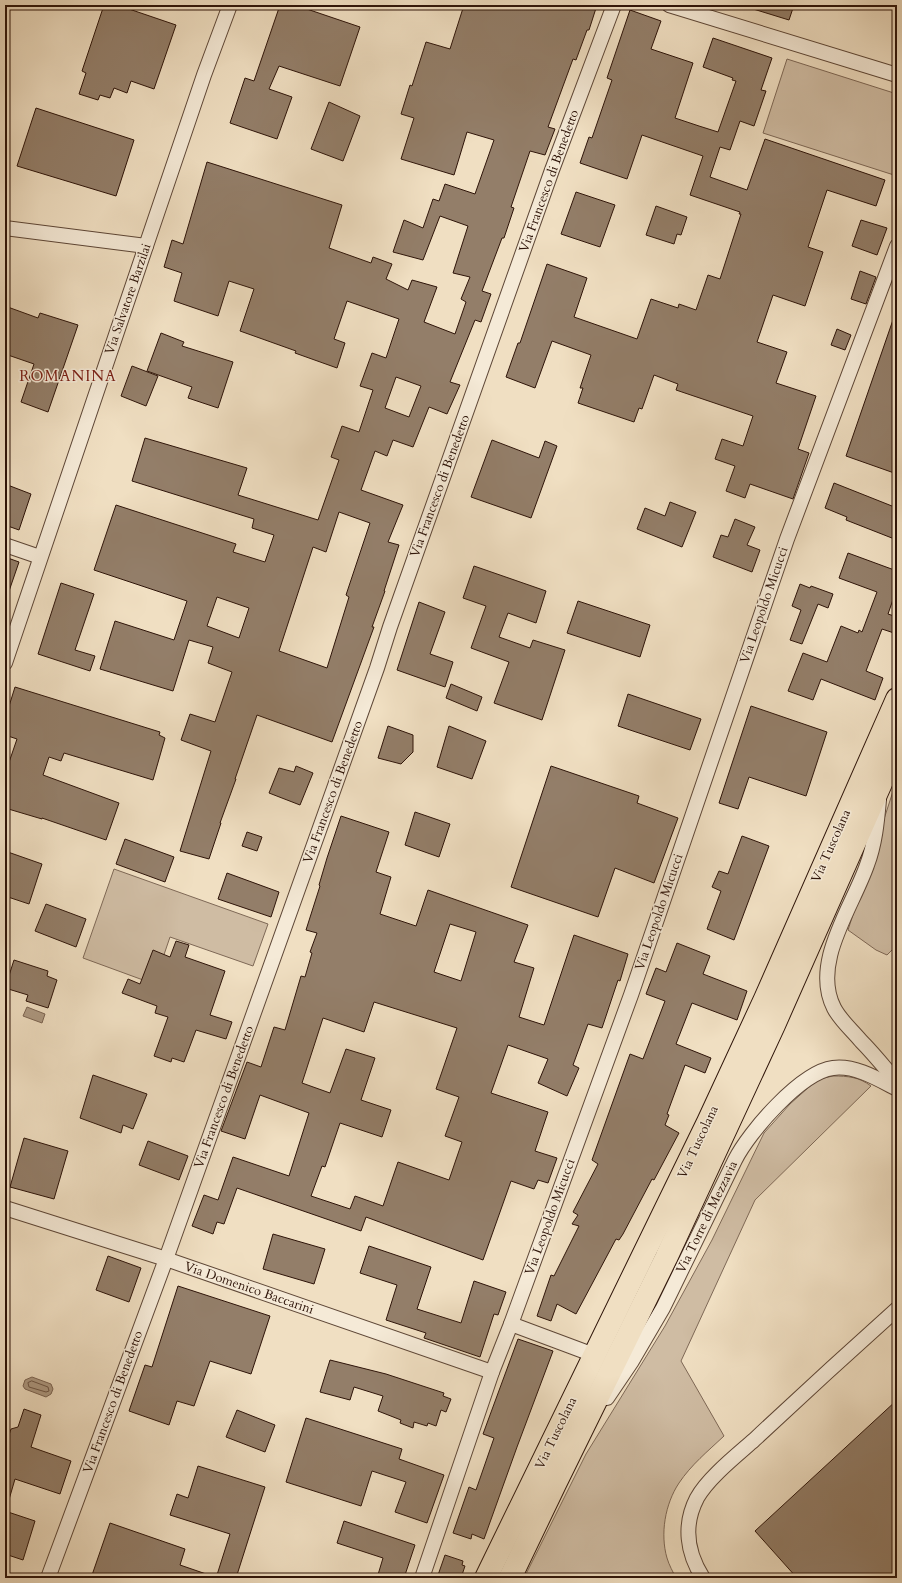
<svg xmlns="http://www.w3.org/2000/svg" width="902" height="1583" viewBox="0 0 902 1583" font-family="Cardo,serif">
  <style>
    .green { fill: #cfbca3; stroke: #7e6856 }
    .water { fill: #ae9a83; stroke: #7b6452 }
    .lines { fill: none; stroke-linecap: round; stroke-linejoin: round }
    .shore { stroke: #6e5746; stroke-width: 1 }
    .building { fill: #937e69; stroke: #2e1409; fill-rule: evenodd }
    .minor-casing { stroke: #5e4737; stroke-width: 16 }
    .primary-casing { stroke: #2e1409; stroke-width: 24 }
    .minor { stroke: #f5ead7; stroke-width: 14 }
    .primary { stroke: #f0dfc2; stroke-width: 22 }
    .labels { text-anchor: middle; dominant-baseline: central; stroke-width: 3; stroke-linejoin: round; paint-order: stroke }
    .street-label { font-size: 13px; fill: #2e1409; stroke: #f5ead7 }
    .quarter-label { font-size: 15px; letter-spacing: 1px; fill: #7a1f14; stroke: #f5ead7 }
  </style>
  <rect width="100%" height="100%" fill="#f0dfc2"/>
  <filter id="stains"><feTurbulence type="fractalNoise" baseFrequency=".005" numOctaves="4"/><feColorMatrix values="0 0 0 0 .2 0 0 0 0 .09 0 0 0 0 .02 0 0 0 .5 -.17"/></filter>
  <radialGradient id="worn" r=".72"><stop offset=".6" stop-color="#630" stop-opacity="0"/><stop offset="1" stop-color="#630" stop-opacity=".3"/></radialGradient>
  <!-- green -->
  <g class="green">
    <path d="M787,59L897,94V176L763,133Z"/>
    <path d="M897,779V945L887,955L876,950L848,930Z"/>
    <path d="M114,869L268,924L253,966L170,937L154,984L83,958Z"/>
    <path d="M833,1076C848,1076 859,1077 871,1086L755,1200L681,1361L724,1436C708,1451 691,1465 679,1483C665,1504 660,1534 667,1558C669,1565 673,1572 676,1578H524L586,1454L665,1326L712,1240L764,1133L790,1104L809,1087L819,1079Z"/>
  </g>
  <!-- water -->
  <g class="water">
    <path d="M27,1007L45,1014L42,1023L23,1016Z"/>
    <path d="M32,1377L51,1384L53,1389L51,1394L46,1397L25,1389L23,1386L25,1380Z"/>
  </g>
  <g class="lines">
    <!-- shore -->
    <path class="shore" d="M32,1381L48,1387L49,1391L46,1392L29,1387L28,1383Z"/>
  </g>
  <!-- building -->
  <g class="building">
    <path d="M104,5H130L129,9L176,25L154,89L131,81L127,93L114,88L110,98L100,95L98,100L79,94L86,73L82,71Z"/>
    <path d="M280,5H295L360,27L340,86L279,66L269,89L292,97L277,139L230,123L245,78L254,81Z"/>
    <path d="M464,5H597L589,30H587L576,60L573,59L548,127L555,129L545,155L530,151L511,207L514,208L504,238H502L482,291L491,294L481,322L475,320L450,382L460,385L447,414L429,407L413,447L393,440L387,456L375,451L361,490L403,505L388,542L399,545L384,591H385L372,627H374L332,742L257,715L235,779H236L220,823H221L209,859L180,851L211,751L181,740L190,714L215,722L232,672L208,663L213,647L189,640L173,691L100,669L115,621L174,640L187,601L94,570L116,505L236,544L233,552L265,562L274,535L252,528L254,519L132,481L145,438L247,468L238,495L318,520L339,460L331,457L342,426L359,432L373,390L360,386L372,353L386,358L399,319L347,301L334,339L345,343L337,368L295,353L296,351L240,331L254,289L229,281L218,316L174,301L182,273L164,267L172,240L183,244L207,162L342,205L329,248L371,263L373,257L392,264L386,279L408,290L412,280L437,287L424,322L455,334L466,302L461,299L470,277L453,273L468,226L440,216L423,260L393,252L404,220L423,228L433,199L439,201L445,184L475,194L494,140L467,132L454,175L401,159L414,118L401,114L410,85L412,86L426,42L450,49ZM396,377L421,386L409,417L385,408ZM339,512L370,523L346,595L349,597L327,668L279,651L313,547L326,552ZM217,597L249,608L239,638L207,626Z"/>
    <path d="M750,5H794L789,20L750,8Z"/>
    <path d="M630,10L661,21L651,49L693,63L675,118L699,126L718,132L736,81L732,80L733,78L703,67L713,38L772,58L761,90L766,91L754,126L740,121L730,150L720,147L710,177L747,190L765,139L885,180L876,206L827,190L808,247L823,252L805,306L773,295L757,342L787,352L776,383L816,396L798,449L809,453L793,499L750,484L745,498L726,491L735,466L715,459L722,439L743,446L753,416L676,390L678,384L654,375L642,409L639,408L634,422L578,403L583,388H580L591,355L552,341L535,388L506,377L518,343H520L547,264L587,278L574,317L637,339L651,299L678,308L679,304L696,310L708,275L720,279L741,214H739L740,212L690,195L703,156L642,135L627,179L580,163L589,137L592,138L612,80L607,78Z"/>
    <path d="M329,102L360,116L343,161L311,149Z"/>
    <path d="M36,108L134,140L116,196L17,166Z"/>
    <path d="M576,192L615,205L600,247L561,234Z"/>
    <path d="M656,206L687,217L681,235L677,234L674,244L646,235Z"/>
    <path d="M861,220L887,228L877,255L852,246Z"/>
    <path d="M860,271L876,277L866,304L851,299Z"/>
    <path d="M5,306L38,318L40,313L78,325L48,412L21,402L34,364L5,354Z"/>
    <path d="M895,314H897V474L846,456Z"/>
    <path d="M837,329L851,335L845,350L831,345Z"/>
    <path d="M161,333L184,342L182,346L233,362L218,408L188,398L192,387L147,371Z"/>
    <path d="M132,366L158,376L146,406L121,396Z"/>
    <path d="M492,440L539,458L545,441L557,446L531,518L471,497Z"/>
    <path d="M834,483L897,508V540L846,520L847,517L825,508Z"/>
    <path d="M5,484L31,494L19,530L5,525Z"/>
    <path d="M670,502L696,512L682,547L637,529L645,508L665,516Z"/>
    <path d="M735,519L755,527L747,545L760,550L752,572L713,557L721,535L728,537Z"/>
    <path d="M848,553L897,571V588L888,614L897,617V634L882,629L866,671L883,678L875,700L821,679L813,700L788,691L803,653L827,662L841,626L858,633L859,630L862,632L877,592L839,578Z"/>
    <path d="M5,557L19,562L7,597H5Z"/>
    <path d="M474,566L546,591L536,623L508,613L499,637L530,648L533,640L565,650L542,720L494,703L509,662L471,648L486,606L463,598Z"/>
    <path d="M61,583L94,594L75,650L95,656L90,671L38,654Z"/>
    <path d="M800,584L810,588L811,586L833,594L828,608L818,604L802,644L790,640L801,610L792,606Z"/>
    <path d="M578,601L650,625L640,657L567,633Z"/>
    <path d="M419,602L445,612L430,654L453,662L445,687L397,670Z"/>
    <path d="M451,684L482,697L477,711L446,698Z"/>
    <path d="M15,687L160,732L159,735L165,738L153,780L64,753L61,761L49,757L43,775L119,803L106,840L42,818V819L5,808V774L17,739L5,735V719Z"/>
    <path d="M628,694L701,719L690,750L618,726Z"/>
    <path d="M751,706L827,732L806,796L749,777L738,809L719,803Z"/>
    <path d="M388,726L413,735V752L401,764L378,758Z"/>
    <path d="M449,726L486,741L472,779L437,767Z"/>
    <path d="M296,766L313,773L300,805L269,793L279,768L294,772Z"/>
    <path d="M551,766L639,796L637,803L678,818L654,883L615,868L598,917L511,887Z"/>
    <path d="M415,812L450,824L439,857L405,845Z"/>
    <path d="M341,816L389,832L376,872L391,877L380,914L416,926L428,890L528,925L514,962L534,968L519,1017L544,1025L574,935L628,954L620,981L618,980L602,1028L588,1024L573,1065L579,1068L567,1096L538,1083L548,1059L508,1045L491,1093L548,1112L535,1151L557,1158L548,1183L538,1180L534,1189L511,1181L483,1260L366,1217L361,1231L237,1188L224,1224L217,1222L213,1234L192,1226L204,1195L218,1200L233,1157L289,1176L309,1113L260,1095L245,1139L221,1131L247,1062L261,1067L274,1027L285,1030L301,976L305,977L312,953L310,952L317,933L306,930L320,886L319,885L327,858ZM450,924L476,932L461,981L434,972ZM374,1002L457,1028L436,1089L459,1097L445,1136L462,1142L449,1180L398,1162L383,1206L355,1196L350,1209L311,1196L322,1166L325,1167L340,1123L382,1137L391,1110L361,1100L375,1058L346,1049L330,1093L302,1083L323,1018L364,1032Z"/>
    <path d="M247,832L262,837L257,851L242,846Z"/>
    <path d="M742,836L769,846L734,940L707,929L721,891L712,887L719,871L728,874Z"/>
    <path d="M125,839L174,857L165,882L116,864Z"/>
    <path d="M5,851L42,864L29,904L5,896Z"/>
    <path d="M227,873L279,892L271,917L218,899Z"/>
    <path d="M46,904L86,919L76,947L35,931Z"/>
    <path d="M176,941L189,945L185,957L225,971L210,1015L232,1022L226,1039L196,1030L184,1062L172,1058L171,1062L154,1056L168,1017L155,1013L157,1006L122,993L128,979L140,984L153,950L170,957Z"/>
    <path d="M677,943L710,956L703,974L747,991L737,1020L692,1003L676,1044L711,1058L705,1073L685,1065L667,1114L669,1115L665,1125L679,1133L654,1180L652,1179L623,1234L619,1240L616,1239L576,1314L557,1304L551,1321L537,1316L551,1275L554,1276L579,1226L572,1224L578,1215L573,1212L598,1164L592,1160L630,1054L643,1059L665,1001L646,994L656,968L666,972Z"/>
    <path d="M14,960L48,971L47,976L57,980L48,1008L26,1001L28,995L5,988Z"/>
    <path d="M93,1075L147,1094L133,1129L123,1125L121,1133L80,1118Z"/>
    <path d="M24,1138L68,1151L54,1199L10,1187Z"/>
    <path d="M148,1141L188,1156L179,1180L139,1165Z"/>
    <path d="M273,1234L325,1249L314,1284L263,1269Z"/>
    <path d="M369,1246L431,1267L417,1309L461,1323L474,1281L506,1292L498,1315L494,1314L480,1357L424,1338L426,1333L386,1320L397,1285L360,1273Z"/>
    <path d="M108,1256L141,1268L129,1302L96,1290Z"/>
    <path d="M178,1286L270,1316L251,1374L210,1361L194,1406L177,1401L169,1425L129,1411L145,1365L152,1367Z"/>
    <path d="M518,1339L553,1351L517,1447L484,1539L472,1534L471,1539L453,1533L469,1487L476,1490L494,1438L483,1434Z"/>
    <path d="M330,1360L386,1374L444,1393L443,1396L451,1399L446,1412L441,1410L436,1426L428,1423L427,1426L414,1422L413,1428L400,1423L401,1420L378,1411L383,1396L354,1387L350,1400L320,1392Z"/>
    <path d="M897,1400V1578H797L755,1531Z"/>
    <path d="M24,1409L41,1415L31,1447L71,1461L60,1494L15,1479L8,1503L5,1502V1447L11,1429L18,1427Z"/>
    <path d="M237,1410L275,1425L265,1452L226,1437Z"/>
    <path d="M306,1418L402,1449L399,1459L444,1475L427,1523L395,1512L406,1482L372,1471L361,1506L286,1482Z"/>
    <path d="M198,1466L265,1487L236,1578H216L230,1534L170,1515L177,1494L188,1498Z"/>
    <path d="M5,1511L35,1521L23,1560L5,1554Z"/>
    <path d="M344,1521L415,1545L404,1578H377L383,1558L337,1543Z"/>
    <path d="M110,1523L185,1549L180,1565L212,1576V1578H91Z"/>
    <path d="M445,1555L463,1561L462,1565L465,1566L461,1578H437Z"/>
  </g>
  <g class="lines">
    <!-- minor casing -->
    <g class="minor-casing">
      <g id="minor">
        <path d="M669,5L897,75"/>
        <path d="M5,228L146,246"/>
        <path d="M5,545L40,557"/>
        <path d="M5,663L146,246L204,75L230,5"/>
        <path d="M879,800C877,822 875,844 867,865C852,908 811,963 834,1008C840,1020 852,1030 861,1041C874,1054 885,1068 897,1082"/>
        <path d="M5,1208L166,1259L492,1372"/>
        <path d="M511,1324L594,1355"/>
        <path d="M607,1398L632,1361L663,1308L735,1160C749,1132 801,1072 833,1068C855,1065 878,1079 897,1089"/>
        <path d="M48,1578L166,1259L377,668L390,627L552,170L614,5"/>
        <path d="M422,1578L492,1372L511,1324L631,995L787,539L897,246"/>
        <path d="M703,1578C687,1553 683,1525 697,1498C708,1478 737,1455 754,1440C801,1396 849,1352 897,1309"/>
      </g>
    </g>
    <!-- primary casing -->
    <g class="primary-casing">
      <g id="primary">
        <path d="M486,1578L708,1122L765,999L897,699"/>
        <path d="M510,1578L555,1484L666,1258L774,1025L897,747"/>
      </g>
    </g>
    <!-- minor -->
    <use href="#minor" class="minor"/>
    <!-- primary -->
    <use href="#primary" class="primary"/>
  </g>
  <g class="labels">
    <!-- street labels -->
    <g class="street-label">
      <text transform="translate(549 181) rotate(-70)">Via Francesco di Benedetto</text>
      <text transform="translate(128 299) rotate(-71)">Via Salvatore Barzilai</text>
      <text transform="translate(440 486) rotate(-70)">Via Francesco di Benedetto</text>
      <text transform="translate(764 605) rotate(-71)">Via Leopoldo Micucci</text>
      <text transform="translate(333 792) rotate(-70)">Via Francesco di Benedetto</text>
      <text transform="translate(831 846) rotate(-66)">Via Tuscolana</text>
      <text transform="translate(659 912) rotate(-71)">Via Leopoldo Micucci</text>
      <text transform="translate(224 1097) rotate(-70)">Via Francesco di Benedetto</text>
      <text transform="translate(698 1142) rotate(-65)">Via Tuscolana</text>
      <text transform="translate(550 1217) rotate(-70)">Via Leopoldo Micucci</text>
      <text transform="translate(707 1217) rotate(-64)">Via Torre di Mezzavia</text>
      <text transform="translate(249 1288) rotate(19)">Via Domenico Baccarini</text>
      <text transform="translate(113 1402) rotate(-70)">Via Francesco di Benedetto</text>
      <text transform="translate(556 1433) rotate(-64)">Via Tuscolana</text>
    </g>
    <!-- quarter labels -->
    <g class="quarter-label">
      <text x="68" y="376">ROMANINA</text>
    </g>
  </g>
  <!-- margin -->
  <rect width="902" height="1583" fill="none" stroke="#f0dfc2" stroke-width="20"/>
  <rect x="6" y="6" width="890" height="1571" fill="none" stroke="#2e1409" stroke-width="2"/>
  <rect x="10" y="10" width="882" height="1563" fill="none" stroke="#2e1409"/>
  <rect width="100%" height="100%" filter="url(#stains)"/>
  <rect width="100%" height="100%" fill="url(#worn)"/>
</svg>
